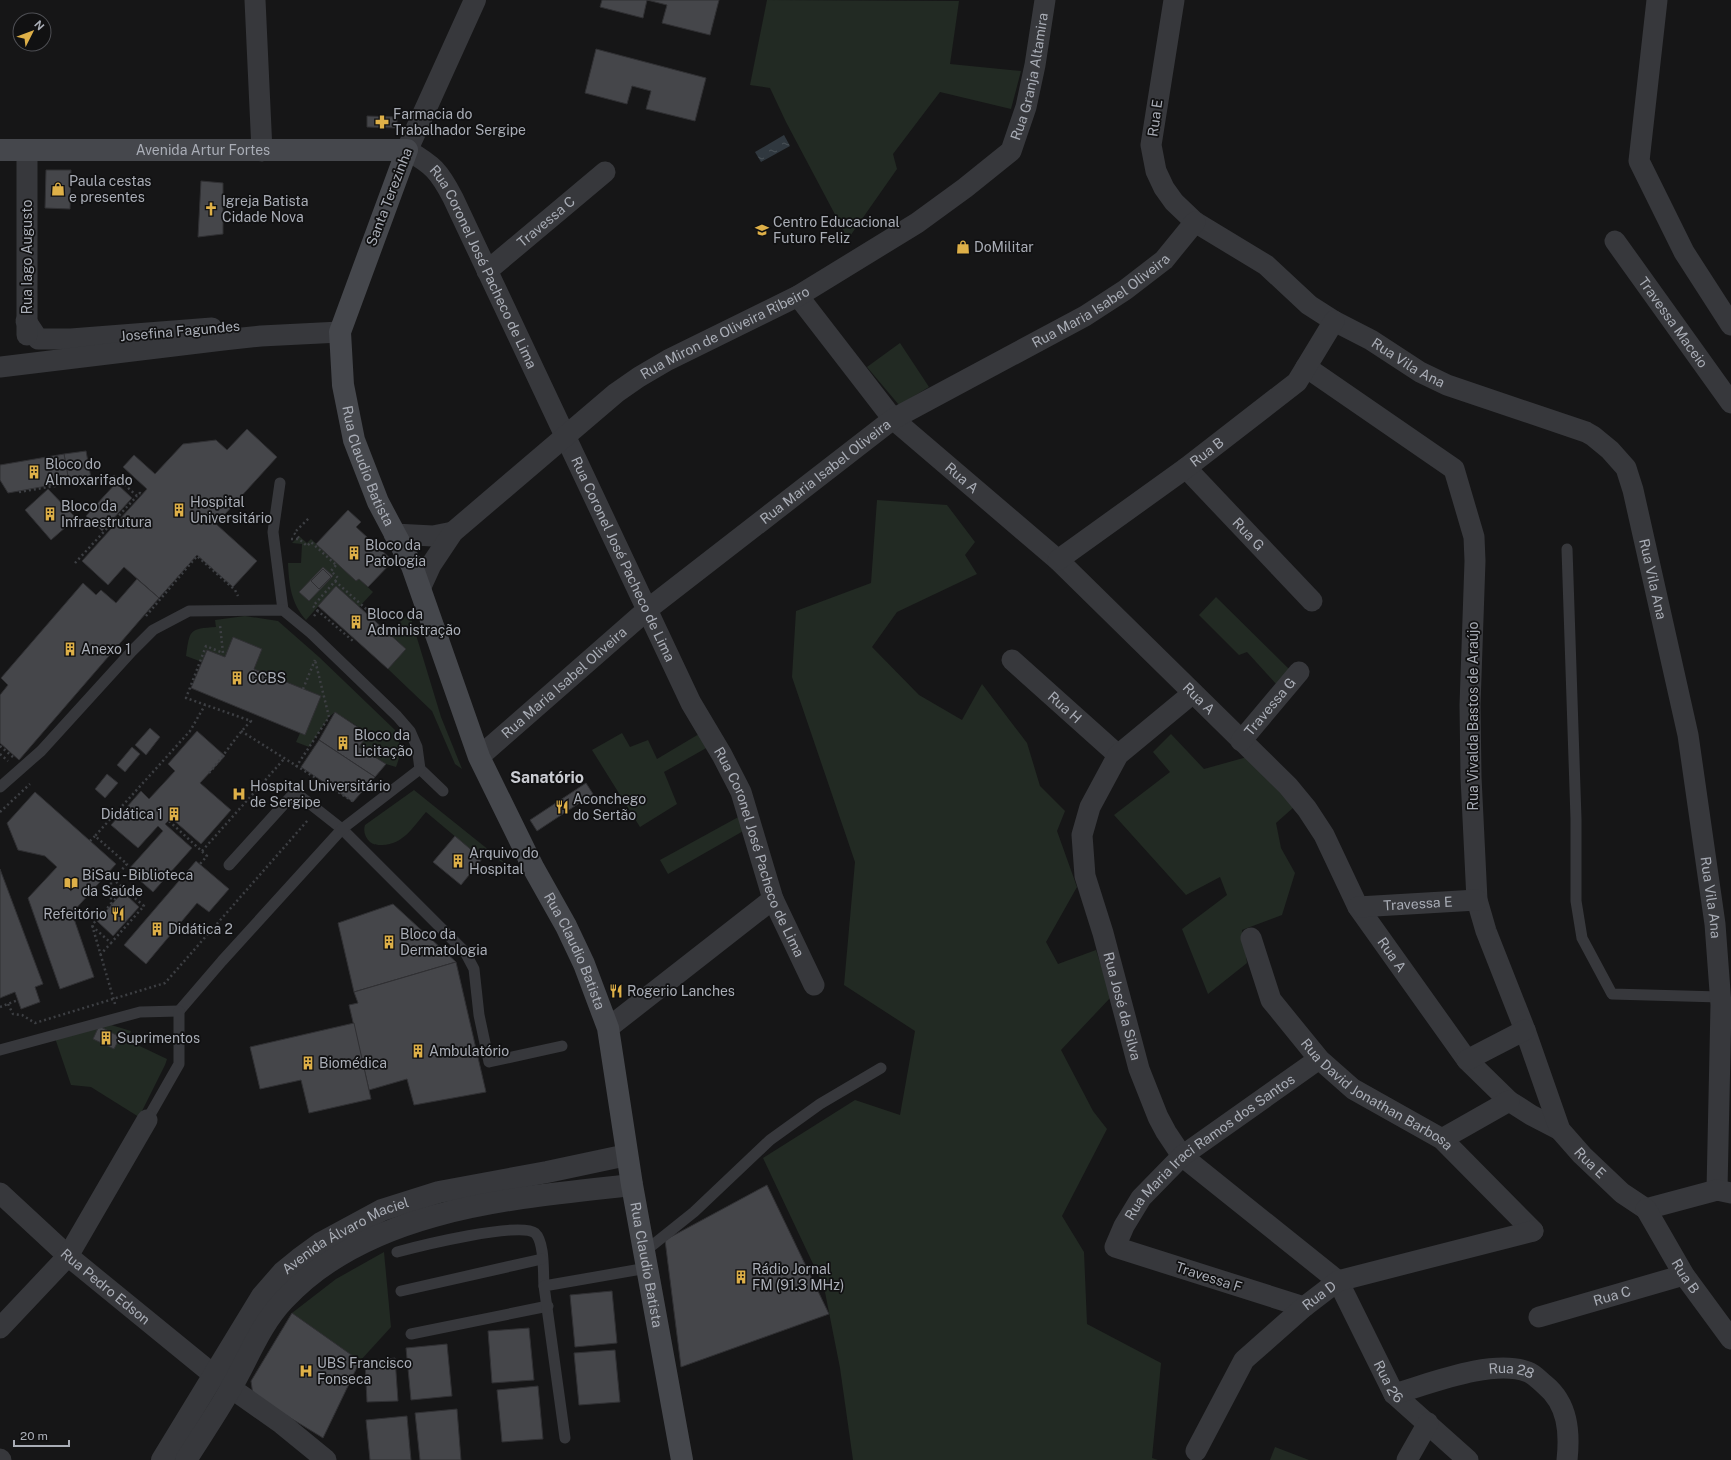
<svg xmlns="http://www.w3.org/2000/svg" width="1731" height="1460" viewBox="0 0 1731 1460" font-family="'Public Sans',sans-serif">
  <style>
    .grass { fill: #222a23 }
    .water { fill: url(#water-ripples) }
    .building { fill: #45464a; stroke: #303033 }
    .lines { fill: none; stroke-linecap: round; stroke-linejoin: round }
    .path { stroke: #3d3f43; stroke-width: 2.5; stroke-dasharray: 2 3; stroke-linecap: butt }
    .service { stroke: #37383c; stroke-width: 11 }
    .minor { stroke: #37383c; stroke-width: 21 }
    .tertiary { stroke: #37383c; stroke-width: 22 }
    .secondary { stroke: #45474c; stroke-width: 22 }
    .labels { text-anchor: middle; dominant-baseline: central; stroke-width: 3.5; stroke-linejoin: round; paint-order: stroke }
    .street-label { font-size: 14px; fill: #a9adb6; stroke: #111112 }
    .poi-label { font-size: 14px; fill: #a9adb6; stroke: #111112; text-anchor: start }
    .quarter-label { font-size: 16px; font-weight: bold; fill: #caccd2; stroke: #111112 }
  </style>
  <defs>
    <pattern id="water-ripples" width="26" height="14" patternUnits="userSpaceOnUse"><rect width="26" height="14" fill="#30383f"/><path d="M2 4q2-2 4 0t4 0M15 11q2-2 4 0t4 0" fill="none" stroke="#4b5258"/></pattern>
  </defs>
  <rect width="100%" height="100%" fill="#161617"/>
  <!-- grass -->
  <g class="grass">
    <path d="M767,0L959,1L950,64L1021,71L1011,109L940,92L893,154L897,169L848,239L786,122L770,88L750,85Z"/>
    <path d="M900,343L929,387L899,405L867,367Z"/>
    <path d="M877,500L947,505L975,542L965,555L977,574L897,612L872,647L919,695L962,720L982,684L1027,743L1040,786L1065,811L1057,831L1077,887L1046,942L1058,964L1096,950L1111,997L1061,1050L1093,1111L1107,1129L1062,1216L1084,1252L1087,1324L1161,1363L1152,1458L1158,1460H853L840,1368L824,1287L763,1158L855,1100L900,1115L915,1031L844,985L855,862L792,677L796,611L871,583Z"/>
    <path d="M299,536L307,543L311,539L356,581L359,579L373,592L359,607L336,586L306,620C291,603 289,585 288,563H301L302,544L292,543Z"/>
    <path d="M1216,597L1290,670L1277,685L1247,652L1239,655L1199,615Z"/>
    <path d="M407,615H410L441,717L462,769L455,764L432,711L388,669L406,649L389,633Z"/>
    <path d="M245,616L278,621L319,657L395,730C401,746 402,751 396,767L386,764L359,747L368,733L335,712L329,717L309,747L296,742L300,733L305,734L321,696L254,669L262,649L225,657L207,650L202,662L186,656C190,629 189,629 216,627L215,620Z"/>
    <path d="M622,733L630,747L648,740L657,759L699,734L708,747L664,772L677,804L640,827L592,750Z"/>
    <path d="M1171,734L1204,769L1247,757L1294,807L1276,823L1281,848L1295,873L1282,915L1242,930L1247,963L1208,994L1182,929L1227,895L1220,877L1186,895L1114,815L1170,772L1153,752Z"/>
    <path d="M414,790L515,871L490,854L482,859L426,812C412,828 404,844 382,845C377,845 374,845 370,842C365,837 363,831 365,825Z"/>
    <path d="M742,815L745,830L668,874L660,860Z"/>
    <path d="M108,1024L131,1031L127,1040L167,1059L165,1065L139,1117L91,1087L71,1085L55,1038Z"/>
    <path d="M384,1252L391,1327L360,1361L292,1313L336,1279Z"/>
    <path d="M1275,1447L1309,1460H1270Z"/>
  </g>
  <!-- water -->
  <path class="water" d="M784,135L790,146L761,162L755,152Z"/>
  <!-- building -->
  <g class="building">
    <path d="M602,0H719L710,35L662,23L667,5L647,0L643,18L600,7Z"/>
    <path d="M596,49L706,78L695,121L646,109L651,91L632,86L627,104L585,93Z"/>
    <path d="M367,116L397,117V128L367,127Z"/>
    <path d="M46,170H71L70,209L45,208Z"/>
    <path d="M201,181L223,183V234L198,237Z"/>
    <path d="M247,429L277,457L216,524L257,561L233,587L197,555L159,598L124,567L108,585L82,561L147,489L123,467L134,455L155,474L183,444L216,440L227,450Z"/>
    <path d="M86,451L91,478L69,482L64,454Z"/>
    <path d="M64,454L69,482L8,493L0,480V465Z"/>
    <path d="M116,483L132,498L102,531L86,516Z"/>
    <path d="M48,489L76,518L51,540L25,510Z"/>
    <path d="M348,510L361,522L356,527L393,561L368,587L359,579L356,581L316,544Z"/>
    <path d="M323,567L333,576L309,601L299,592Z"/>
    <path d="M323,569L331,577L319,589L311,581Z"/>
    <path d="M137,579L159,598L19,760L0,743V695L8,685L1,678L83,583L96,595L101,590L116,603Z"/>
    <path d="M336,586L406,649L388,669L318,606Z"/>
    <path d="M233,637L262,649L254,669L321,696L305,735L191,688L207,650L225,657Z"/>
    <path d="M335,712L368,734L359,747L386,764L375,777L319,740Z"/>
    <path d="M150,728L160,737L146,755L135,745Z"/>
    <path d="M197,731L225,756L200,783L231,810L201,844L171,818L165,824L192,848L153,892L128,870L163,831L158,826L138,848L111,825L141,791L149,799L175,771L168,764Z"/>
    <path d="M319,740L375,777L353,802L301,767Z"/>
    <path d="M132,747L140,754L125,772L117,765Z"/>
    <path d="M107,774L118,783L105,798L95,789Z"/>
    <path d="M586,783L593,794L537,831L530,820Z"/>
    <path d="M35,792L116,864L72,913L94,977L60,989L28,898L57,867L45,856L18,850L7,823Z"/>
    <path d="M455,836L482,859L461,885L433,862Z"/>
    <path d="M196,861L229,889L209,912L197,903L146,964L124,945Z"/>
    <path d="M0,869L43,984L35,987L40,1002L21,1009L15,992L0,998Z"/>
    <path d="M123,892L139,907L113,936L97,921Z"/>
    <path d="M393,904L456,962L354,992L338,923Z"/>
    <path d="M456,962L486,1092L414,1105L407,1079L369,1090L349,1005L358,1003L354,992Z"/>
    <path d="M354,1023L371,1099L309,1113L301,1080L260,1089L250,1047Z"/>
    <path d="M99,1026L120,1037L114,1049L93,1039Z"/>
    <path d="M767,1185L829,1314L681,1367L665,1240Z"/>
    <path d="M612,1291L617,1343L575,1347L570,1295Z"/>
    <path d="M292,1313L360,1361L323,1438L253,1395L251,1381Z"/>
    <path d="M529,1328L534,1380L492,1383L488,1331Z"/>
    <path d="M447,1344L452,1396L411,1400L406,1348Z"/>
    <path d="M615,1350L620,1402L579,1405L574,1353Z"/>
    <path d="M395,1358L398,1401L367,1402L365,1362Z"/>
    <path d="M538,1386L543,1439L502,1442L497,1390Z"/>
    <path d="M457,1409L461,1460H420L415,1413Z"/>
    <path d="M407,1416L411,1460H370L366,1420Z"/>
  </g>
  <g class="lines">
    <!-- path -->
    <g class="path">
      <path d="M19,492L115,476L137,496L140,493L142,495"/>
      <path d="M299,538L294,533L309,518"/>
      <path d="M291,539H299L307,546L311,542L336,565"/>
      <path d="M75,563L137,496"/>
      <path d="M335,581L374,616L376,614"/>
      <path d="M318,611L313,606L338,578L331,571L337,564"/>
      <path d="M146,616L197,556L235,590L238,596"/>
      <path d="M314,616L318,611L353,641L355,639"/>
      <path d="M303,689L315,660"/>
      <path d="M241,731L354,802"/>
      <path d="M0,746L13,757"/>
      <path d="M0,754L8,761"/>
      <path d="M296,767L329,717L315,660"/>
      <path d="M209,773C224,756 235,737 251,721L186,698L206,646L223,653L220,625"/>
      <path d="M0,812L30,784"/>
      <path d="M169,821L207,856L200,864"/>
      <path d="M90,841L95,836"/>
      <path d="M202,851L284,759"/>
      <path d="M111,904L124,889"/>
      <path d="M92,926L111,943L144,906L113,879"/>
      <path d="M100,955L111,943"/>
      <path d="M8,1004L13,1014L22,1015L35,1023L165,983L308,820"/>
      <path d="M115,1004L92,925L111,904V881L127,864L95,836L190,731L205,705"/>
      <path d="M0,1007L18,1000"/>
    </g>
    <!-- service -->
    <g class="service">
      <path d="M280,483L273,532L283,610"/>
      <path d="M1567,549L1576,819V901L1582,938L1612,994L1720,997"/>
      <path d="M0,787L41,751L132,651L153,630L189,611L283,610L311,633L397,716L410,731L417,747L420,769L443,791"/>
      <path d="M229,865L295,792L342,829L465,952L474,969L479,1015L489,1062L562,1046"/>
      <path d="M179,1011L222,961L342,829L420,769"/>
      <path d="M0,1050L140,1012L179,1011"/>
      <path d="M147,1120L179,1064V1011"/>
      <path d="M397,1252C419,1246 520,1221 535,1233C545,1242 543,1273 544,1286"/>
      <path d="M644,1252L694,1212L770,1140L820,1104L881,1068"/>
      <path d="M401,1291L542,1259"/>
      <path d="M411,1334L548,1306"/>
      <path d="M565,1438L544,1286L647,1268"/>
    </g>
    <!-- minor -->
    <g class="minor">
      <path d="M255,0L262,151"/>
      <path id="s1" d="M1174,0L1151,145L1156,171L1164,188L1174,202L1195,222L1266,265L1309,305L1334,321L1371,340L1420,372L1447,385L1586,432L1593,436L1610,450L1626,468L1633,490L1688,735L1715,924L1721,1005L1717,1190"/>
      <path d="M1657,0L1639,161L1684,252L1731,325"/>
      <path id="s2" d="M407,150C433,165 439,171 453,198L691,703L722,755L741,792L773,899L814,985"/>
      <path id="s3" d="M1615,241L1731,403"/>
      <path id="s4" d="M487,271L605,172"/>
      <path id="s5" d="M798,296L893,419L1058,560L1288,786L1307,809L1324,835L1358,907L1467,1060L1509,1101L1531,1115L1560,1130"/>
      <path d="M26,321L38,339H71L212,328"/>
      <path d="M27,335V150"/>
      <path d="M0,367L223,340L261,336L340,332"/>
      <path id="s6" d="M1306,367L1454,469L1474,537L1475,561L1470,705L1471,777L1477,900L1486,931L1525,1030L1560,1130L1582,1155L1622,1193L1646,1209L1717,1190L1731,1193"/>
      <path id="s7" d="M1186,468L1312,601"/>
      <path d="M394,534L433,536L453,532"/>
      <path id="s8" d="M1058,560L1186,468L1297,382L1334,321"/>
      <path id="s9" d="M420,589L431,565L453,532L616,393L639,377L668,360L798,296L917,223L965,188L1011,151L1026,107L1035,65L1045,0"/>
      <path id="s10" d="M1012,660L1118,755"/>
      <path id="s11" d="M1193,693L1118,755L1090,807L1082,835L1085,876L1103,933L1139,1069L1158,1117L1166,1132L1182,1156L1338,1281L1394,1394L1468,1460"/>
      <path id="s12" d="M1241,741L1299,672"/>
      <path id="s13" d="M479,757L648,609L893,419L1085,316L1125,290L1164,260L1195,222"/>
      <path id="s14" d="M1358,907L1477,900"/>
      <path id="s15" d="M1251,938L1271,1000L1319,1059L1353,1089L1442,1139L1533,1231"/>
      <path d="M608,1028L773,899"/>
      <path d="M1467,1060L1525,1030"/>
      <path d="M1442,1139L1509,1101"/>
      <path id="s16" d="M0,1193L68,1256L215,1376"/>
      <path id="s17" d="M1646,1209L1684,1275L1731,1339"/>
      <path id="s18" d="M1304,1307L1115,1247L1124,1226L1141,1198L1182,1156L1319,1059"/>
      <path id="s19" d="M1539,1317L1684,1275"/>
      <path d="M0,1328L68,1256L147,1120"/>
      <path d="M231,1388L282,1424L326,1460"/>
      <path id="s20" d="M1394,1394C1429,1384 1493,1358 1528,1372C1534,1374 1540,1381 1545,1385C1568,1404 1570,1432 1567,1460"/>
      <path id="s21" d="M1196,1451L1244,1360L1304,1307L1338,1281L1533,1231"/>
      <path d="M0,1459L1,1460"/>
      <path d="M1407,1460L1428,1423"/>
    </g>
    <!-- tertiary -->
    <g class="tertiary">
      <path d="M407,150L475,0"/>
      <path id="s22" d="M162,1460L262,1296L283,1272L299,1259L321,1243L382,1210L439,1192L547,1172L627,1155"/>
      <path d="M186,1460C201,1436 217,1413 231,1388C248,1359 260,1325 284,1300C369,1208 515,1198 632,1185"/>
    </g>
    <!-- secondary -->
    <path class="secondary" id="s23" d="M0,150H407L340,332L343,385L354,440L378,502L412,566L479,757L534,869L566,926L584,964L608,1028L632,1185L682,1460"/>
  </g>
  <!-- icons -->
  <defs>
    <g id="pharmacy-bare" transform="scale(1.08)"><path d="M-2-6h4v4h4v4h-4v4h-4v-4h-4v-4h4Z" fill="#deb048" stroke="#111112" stroke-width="2.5" paint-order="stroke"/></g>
    <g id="shop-bare" transform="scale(1.08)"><path d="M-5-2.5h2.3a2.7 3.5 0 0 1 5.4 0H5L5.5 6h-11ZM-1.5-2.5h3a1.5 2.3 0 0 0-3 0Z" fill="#deb048" stroke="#111112" stroke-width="2.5" paint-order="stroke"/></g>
    <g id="church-bare" transform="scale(1.08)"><path d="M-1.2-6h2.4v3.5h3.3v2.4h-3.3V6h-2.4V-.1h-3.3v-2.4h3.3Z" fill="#deb048" stroke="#111112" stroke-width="2.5" paint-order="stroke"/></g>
    <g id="school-bare" transform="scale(1.08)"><path d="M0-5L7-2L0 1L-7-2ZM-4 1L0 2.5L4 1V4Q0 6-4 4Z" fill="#deb048" stroke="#111112" stroke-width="2.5" paint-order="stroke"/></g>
    <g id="building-bare" transform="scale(1.08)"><path d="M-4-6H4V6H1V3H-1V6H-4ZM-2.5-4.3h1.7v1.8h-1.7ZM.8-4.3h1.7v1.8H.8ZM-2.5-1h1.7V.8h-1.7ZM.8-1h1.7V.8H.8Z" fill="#deb048" stroke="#111112" stroke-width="2.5" paint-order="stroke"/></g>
    <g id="hospital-bare" transform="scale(1.08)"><path d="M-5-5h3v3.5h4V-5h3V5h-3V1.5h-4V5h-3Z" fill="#deb048" stroke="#111112" stroke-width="2.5" paint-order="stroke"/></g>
    <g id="restaurant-bare" transform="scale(1.08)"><path d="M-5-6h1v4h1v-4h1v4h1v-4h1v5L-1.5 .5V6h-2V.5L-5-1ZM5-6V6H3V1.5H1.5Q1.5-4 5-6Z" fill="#deb048" stroke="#111112" stroke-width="2.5" paint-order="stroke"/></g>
    <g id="library-bare" transform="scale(1.08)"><path d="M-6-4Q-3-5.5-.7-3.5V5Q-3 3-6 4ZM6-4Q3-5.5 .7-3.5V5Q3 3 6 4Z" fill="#deb048" stroke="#111112" stroke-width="2.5" paint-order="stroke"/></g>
  </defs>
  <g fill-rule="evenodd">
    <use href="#pharmacy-bare" x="382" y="122"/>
    <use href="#shop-bare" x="58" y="189"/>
    <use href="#church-bare" x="211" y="209"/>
    <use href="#school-bare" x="762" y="230"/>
    <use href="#shop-bare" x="963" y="247"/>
    <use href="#building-bare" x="34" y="472"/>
    <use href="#building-bare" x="179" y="510"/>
    <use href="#building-bare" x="50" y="514"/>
    <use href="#building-bare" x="354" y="553"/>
    <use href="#building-bare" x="356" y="622"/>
    <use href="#building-bare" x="70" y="649"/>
    <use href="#building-bare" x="237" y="678"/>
    <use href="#building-bare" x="343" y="743"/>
    <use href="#hospital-bare" x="239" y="794"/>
    <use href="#restaurant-bare" x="562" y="807"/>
    <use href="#building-bare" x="174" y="814"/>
    <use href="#building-bare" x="458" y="861"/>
    <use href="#library-bare" x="71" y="883"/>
    <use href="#restaurant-bare" x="118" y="914"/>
    <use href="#building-bare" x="157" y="929"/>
    <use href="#building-bare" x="389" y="942"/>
    <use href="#restaurant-bare" x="616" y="991"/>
    <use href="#building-bare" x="106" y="1038"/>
    <use href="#building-bare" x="418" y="1051"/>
    <use href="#building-bare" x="308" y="1063"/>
    <use href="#building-bare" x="741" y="1277"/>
    <use href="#hospital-bare" x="306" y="1371"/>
  </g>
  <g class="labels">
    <!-- street labels -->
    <g class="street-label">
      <text stroke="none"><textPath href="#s9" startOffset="822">Rua Granja Altamira</textPath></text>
      <text transform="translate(1155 118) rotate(-82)">Rua E</text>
      <text stroke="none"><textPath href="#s23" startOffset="203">Avenida Artur Fortes</textPath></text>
      <text transform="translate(389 197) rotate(-69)">Santa Terezinha</text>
      <text stroke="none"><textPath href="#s4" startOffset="77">Travessa C</textPath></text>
      <text transform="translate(27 257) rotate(-90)">Rua Iago Augusto</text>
      <text stroke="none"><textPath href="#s2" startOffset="143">Rua Coronel José Pacheco de Lima</textPath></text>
      <text stroke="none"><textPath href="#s13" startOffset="774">Rua Maria Isabel Oliveira</textPath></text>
      <text stroke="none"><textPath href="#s3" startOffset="100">Travessa Maceio</textPath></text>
      <text transform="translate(180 331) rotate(-5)">Josefina Fagundes</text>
      <text stroke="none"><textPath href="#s9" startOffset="405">Rua Miron de Oliveira Ribeiro</textPath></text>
      <text stroke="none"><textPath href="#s1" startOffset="495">Rua Vila Ana</textPath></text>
      <text stroke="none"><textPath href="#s8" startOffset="184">Rua B</textPath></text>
      <text stroke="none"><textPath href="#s23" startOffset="739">Rua Claudio Batista</textPath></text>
      <text stroke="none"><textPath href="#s13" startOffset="449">Rua Maria Isabel Oliveira</textPath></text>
      <text stroke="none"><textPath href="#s5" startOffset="246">Rua A</textPath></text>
      <text stroke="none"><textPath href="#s7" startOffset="91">Rua G</textPath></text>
      <text stroke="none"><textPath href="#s2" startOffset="467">Rua Coronel José Pacheco de Lima</textPath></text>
      <text stroke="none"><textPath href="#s1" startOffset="855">Rua Vila Ana</textPath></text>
      <text stroke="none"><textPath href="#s13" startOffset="113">Rua Maria Isabel Oliveira</textPath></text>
      <text stroke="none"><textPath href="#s5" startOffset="570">Rua A</textPath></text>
      <text stroke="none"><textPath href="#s12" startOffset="45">Travessa G</textPath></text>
      <text stroke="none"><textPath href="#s10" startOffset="71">Rua H</textPath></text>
      <text transform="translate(1473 716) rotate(-90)">Rua Vivalda Bastos de Araújo</text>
      <text stroke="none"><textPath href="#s2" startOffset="791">Rua Coronel José Pacheco de Lima</textPath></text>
      <text stroke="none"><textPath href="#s1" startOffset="1179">Rua Vila Ana</textPath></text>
      <text stroke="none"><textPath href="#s14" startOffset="60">Travessa E</textPath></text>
      <text stroke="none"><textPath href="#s23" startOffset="1268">Rua Claudio Batista</textPath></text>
      <text stroke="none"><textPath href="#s5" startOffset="894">Rua A</textPath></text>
      <text stroke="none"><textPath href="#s11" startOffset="362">Rua José da Silva</textPath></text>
      <text stroke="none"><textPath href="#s15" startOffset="209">Rua David Jonathan Barbosa</textPath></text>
      <text stroke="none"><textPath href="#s18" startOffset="339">Rua Maria Iraci Ramos dos Santos</textPath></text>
      <text stroke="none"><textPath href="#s6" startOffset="903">Rua E</textPath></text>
      <text stroke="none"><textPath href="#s22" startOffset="297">Avenida Álvaro Maciel</textPath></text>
      <text stroke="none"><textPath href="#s23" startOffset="1592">Rua Claudio Batista</textPath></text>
      <text stroke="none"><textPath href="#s17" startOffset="78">Rua B</textPath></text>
      <text transform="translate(1209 1277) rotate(18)">Travessa F</text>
      <text stroke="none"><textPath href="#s16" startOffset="141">Rua Pedro Edson</textPath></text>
      <text stroke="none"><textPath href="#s21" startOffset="202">Rua D</textPath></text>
      <text stroke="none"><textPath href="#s19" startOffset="76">Rua C</textPath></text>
      <text stroke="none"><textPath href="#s20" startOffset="121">Rua 28</textPath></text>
      <text stroke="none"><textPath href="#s11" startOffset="837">Rua 26</textPath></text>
    </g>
    <!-- poi labels -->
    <g class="poi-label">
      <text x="393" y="114">Farmacia do<tspan x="393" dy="16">Trabalhador Sergipe</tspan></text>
      <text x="69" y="181">Paula cestas<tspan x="69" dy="16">e presentes</tspan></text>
      <text x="222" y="201">Igreja Batista<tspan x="222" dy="16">Cidade Nova</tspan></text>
      <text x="773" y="222">Centro Educacional<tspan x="773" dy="16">Futuro Feliz</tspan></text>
      <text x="974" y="247">DoMilitar</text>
      <text x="45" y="464">Bloco do<tspan x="45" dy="16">Almoxarifado</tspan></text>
      <text x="190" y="502">Hospital<tspan x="190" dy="16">Universitário</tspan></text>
      <text x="61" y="506">Bloco da<tspan x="61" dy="16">Infraestrutura</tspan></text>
      <text x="365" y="545">Bloco da<tspan x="365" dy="16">Patologia</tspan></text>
      <text x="367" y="614">Bloco da<tspan x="367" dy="16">Administração</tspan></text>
      <text x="81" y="649">Anexo 1</text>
      <text x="248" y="678">CCBS</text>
      <text x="354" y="735">Bloco da<tspan x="354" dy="16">Licitação</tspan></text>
      <text x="250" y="786">Hospital Universitário<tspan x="250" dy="16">de Sergipe</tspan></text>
      <text x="573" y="799">Aconchego<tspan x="573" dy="16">do Sertão</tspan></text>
      <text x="163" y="814" text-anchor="end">Didática 1</text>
      <text x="469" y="853">Arquivo do<tspan x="469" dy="16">Hospital</tspan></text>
      <text x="82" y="875">BiSau - Biblioteca<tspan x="82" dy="16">da Saúde</tspan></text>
      <text x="107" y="914" text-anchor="end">Refeitório</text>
      <text x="168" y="929">Didática 2</text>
      <text x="400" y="934">Bloco da<tspan x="400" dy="16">Dermatologia</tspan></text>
      <text x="627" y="991">Rogerio Lanches</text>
      <text x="117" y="1038">Suprimentos</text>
      <text x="429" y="1051">Ambulatório</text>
      <text x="319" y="1063">Biomédica</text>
      <text x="752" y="1269">Rádio Jornal<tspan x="752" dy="16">FM (91.3 MHz)</tspan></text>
      <text x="317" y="1363">UBS Francisco<tspan x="317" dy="16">Fonseca</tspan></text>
    </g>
    <!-- quarter labels -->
    <g class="quarter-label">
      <text x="547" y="777">Sanatório</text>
    </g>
  </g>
  <!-- north arrow -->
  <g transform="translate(32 32) rotate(48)"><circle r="19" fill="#111112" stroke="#4e4f54"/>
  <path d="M0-3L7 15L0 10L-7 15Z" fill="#deb048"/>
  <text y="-6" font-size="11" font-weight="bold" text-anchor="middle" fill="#a9adb6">N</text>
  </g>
  <!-- scale -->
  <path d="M14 1440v6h55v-6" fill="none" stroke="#a9adb6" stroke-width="2"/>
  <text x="20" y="1440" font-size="12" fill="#a9adb6" stroke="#111112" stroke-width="3" paint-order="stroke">20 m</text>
</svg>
